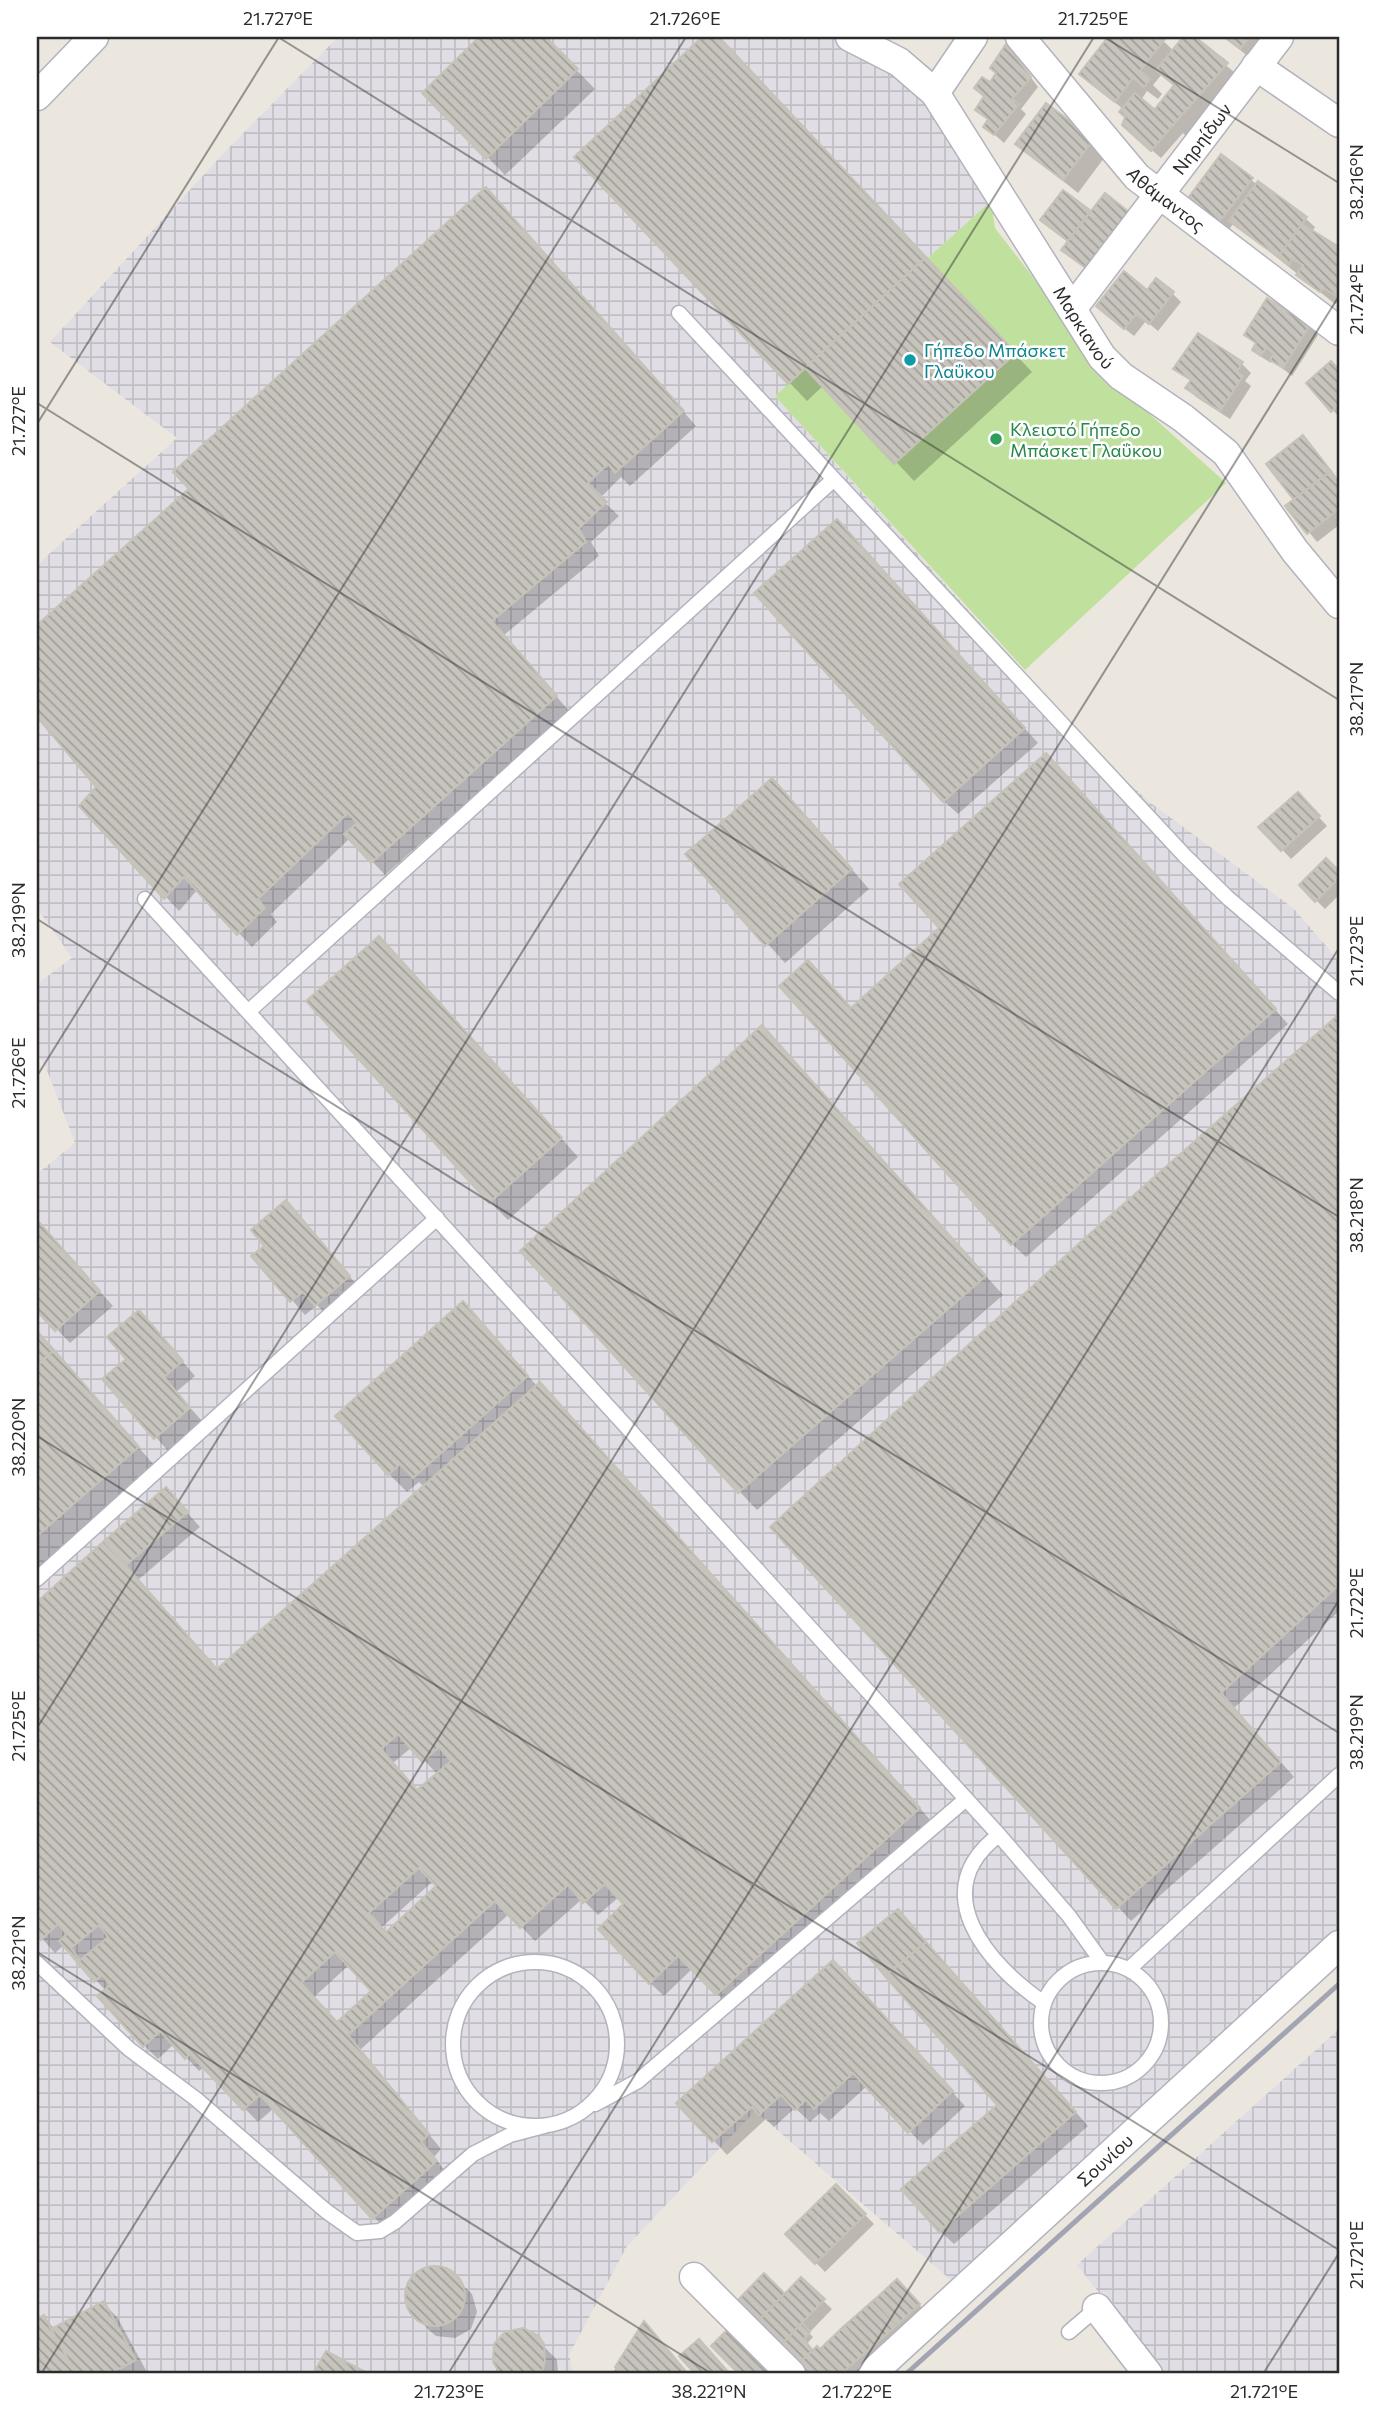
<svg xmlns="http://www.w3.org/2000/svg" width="1376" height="2411" viewBox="0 0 1376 2411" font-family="Commissioner,sans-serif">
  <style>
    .industrial { fill: url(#industrial-grid) }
    .pitch { fill: #c0e19e }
    .shadow { fill: #0003; fill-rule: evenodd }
    .building { fill: url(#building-back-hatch); stroke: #c6c2b8; stroke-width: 2; fill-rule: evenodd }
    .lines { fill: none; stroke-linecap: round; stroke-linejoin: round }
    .service-casing { stroke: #b2b3bd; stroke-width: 17 }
    .minor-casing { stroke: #b2b3bd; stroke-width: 31 }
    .service { stroke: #fff; stroke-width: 14 }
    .minor { stroke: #fff; stroke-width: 28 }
    .rail { stroke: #a2a3b3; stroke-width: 5 }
    .ticks { fill: none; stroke: #2b2b2b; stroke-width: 2; stroke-opacity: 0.45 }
    .culture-dot { fill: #0f9aa8; stroke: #fff; stroke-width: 2.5 }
    .leisure-dot { fill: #2e9e5b; stroke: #fff; stroke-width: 2.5 }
    .labels { text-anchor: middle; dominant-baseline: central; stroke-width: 5; stroke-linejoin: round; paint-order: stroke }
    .street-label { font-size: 18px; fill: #2b2b2b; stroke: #fff }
    .culture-label { font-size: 18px; fill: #0d838f; stroke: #fff; text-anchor: start }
    .leisure-label { font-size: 18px; fill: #27864d; stroke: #fff; text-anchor: start }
    .neatline { fill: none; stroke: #2b2b2b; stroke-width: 2.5 }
    .ticks-label { font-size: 18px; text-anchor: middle; fill: #2b2b2b }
  </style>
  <defs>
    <pattern id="industrial-grid" width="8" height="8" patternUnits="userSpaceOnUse" patternTransform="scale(1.75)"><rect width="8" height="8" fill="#e0dee4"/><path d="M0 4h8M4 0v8" fill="none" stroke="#c0bfc4"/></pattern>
    <pattern id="building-back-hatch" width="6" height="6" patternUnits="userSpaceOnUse" patternTransform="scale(1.75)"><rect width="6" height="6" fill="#c7c4bd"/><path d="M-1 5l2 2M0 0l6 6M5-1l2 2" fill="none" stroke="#a29f9a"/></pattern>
  </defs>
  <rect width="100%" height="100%" fill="#ebe6de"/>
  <!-- industrial -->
  <g class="industrial">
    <path d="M338,37H832L887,68L926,98L991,201L775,396L1111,768L1152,804L1293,908L1339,961V1931L952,2281L755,2111L627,2246L569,2355L573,2374H37V2111L41,2102L37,2099V1174L75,1143L45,1065L37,1055V984L72,958L37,908V565L177,438L50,342L222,155Z"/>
    <path d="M1339,2029V2374H1164L1077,2265Z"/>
  </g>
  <!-- pitch -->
  <path class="pitch" d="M991,201L995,228L1112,380L1226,483L1025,670L775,396Z"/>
  <!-- shadow -->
  <g class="shadow">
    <path d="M482,37H544L595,89L505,175L424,93Z"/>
    <path d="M705,37H717L729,49L1032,372L914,481L824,385L807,401L576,157Z"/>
    <path d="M1110,37H1159L1174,51L1185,37H1192L1240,77L1188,138L1183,133L1161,158L1133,134L1123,109L1081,74ZM1162,74L1175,86L1155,112L1141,100L1147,91L1158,99L1162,94L1153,85Z"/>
    <path d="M1224,37H1274L1255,62Z"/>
    <path d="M1014,55L1038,87L1021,109L1026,114L1004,143L986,127L989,121L977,110L985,97L976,88L990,84Z"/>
    <path d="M1047,105L1107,154L1078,193L1017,144Z"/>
    <path d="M1251,180L1306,219L1315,227L1312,232L1339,249V301L1335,304L1234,223L1226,233L1196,210Z"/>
    <path d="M499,203L696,426L630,486L621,477L600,498L619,516L591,542L599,556L504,635L569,711L385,875L350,838L271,914L277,922L252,947L198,889L179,911L82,806L98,787L37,715V627Z"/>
    <path d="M1173,294L1181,302L1158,331L1146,321L1134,336L1107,315Z"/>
    <path d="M1309,326L1318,335L1292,376L1272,360L1271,363L1263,358L1254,349L1257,345L1246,334Z"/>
    <path d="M1242,364L1251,373L1245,381L1251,386L1230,419L1196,397L1188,388L1192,382L1176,369Z"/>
    <path d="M1331,364L1339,372V417L1309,383Z"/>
    <path d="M1311,446L1339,482V525L1317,542L1288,506L1296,500Z"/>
    <path d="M850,535L1038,743L958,814L944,801Z"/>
    <path d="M1060,769L1288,1024L1026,1257L1012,1244L851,1010L941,928Z"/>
    <path d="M790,798L869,889L785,963L687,854Z"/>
    <path d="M1306,803L1327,826L1291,859L1261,827Z"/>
    <path d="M1326,861L1339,874V895L1325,909L1301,885Z"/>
    <path d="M397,956L578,1157L508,1220L490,1202Z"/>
    <path d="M1338,1017L1339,1611L1234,1708L1294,1777L1131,1921L772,1527L1086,1239Z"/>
    <path d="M780,1046L1003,1295L757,1510L739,1491Z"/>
    <path d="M286,1202L362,1291L330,1318L317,1305L305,1315L254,1256L266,1246Z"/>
    <path d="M37,1222L113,1306L70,1343L37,1308Z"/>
    <path d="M463,1304L538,1387L554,1398L933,1823L731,2008L693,1968L664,1996L650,1983L626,1904L619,1897L598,1915L582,1899L535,1941L509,1914L360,2050L441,2149L434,2157L449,2176L387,2231L274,2108L258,2122L204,2067L199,2071L174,2044L158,2059L144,2045L106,1991L64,1945L55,1953L37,1933V1606L166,1489L200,1527L138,1580L217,1671L424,1487L419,1482L407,1492L389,1474ZM412,1747L438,1775L418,1792L393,1763ZM433,1881L439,1886L386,1934L381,1928ZM349,1965L373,1991L337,2024L313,1998Z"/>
    <path d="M152,1326L195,1376L176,1392L203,1422L169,1452L104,1379L128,1359Z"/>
    <path d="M37,1332L155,1466L37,1570Z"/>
    <path d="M898,1911L1088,2126L954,2244L940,2231L999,2105Z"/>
    <path d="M846,1976L965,2106L923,2145L867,2086L829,2121L820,2113L810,2122L795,2108L774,2127L766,2119L727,2155L679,2103Z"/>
    <path d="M836,2186L874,2224L825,2272L788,2234Z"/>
    <path d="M442,2269L450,2273L472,2294L477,2312L471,2329L455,2338L436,2336L429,2330L415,2316L407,2299L410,2282L424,2270Z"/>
    <path d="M801,2280L832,2309L809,2333L813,2337L807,2344L813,2353L820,2351L897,2281L928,2314L859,2374H810L784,2346L785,2296Z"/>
    <path d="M103,2303L117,2317L148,2374H37V2321L44,2318L55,2329Z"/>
    <path d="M644,2324L657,2337L688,2374H612Z"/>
    <path d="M531,2333L557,2360L558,2374H503L494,2361Z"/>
  </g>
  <!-- building -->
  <g class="building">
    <path d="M479,37H546L578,69L486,159L422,93Z"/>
    <path d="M702,37H719L926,257L788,384L574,157Z"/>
    <path d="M1108,37L1165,39L1140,71L1150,79L1144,87L1133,78L1115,102L1079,74Z"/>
    <path d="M1183,37H1195L1228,63L1173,125L1155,109L1174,85L1156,70Z"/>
    <path d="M1224,37H1250L1240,49Z"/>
    <path d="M1006,44L1031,77L1012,99L1019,104L994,135L983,127L988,119L975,110L984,96L974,88L982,77L990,82L996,73L990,68Z"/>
    <path d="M1135,93L1173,125L1151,151L1122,125L1125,117L1119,112Z"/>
    <path d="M1046,103L1094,139L1063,180L1015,144Z"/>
    <path d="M1221,154L1253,178L1216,226L1185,202Z"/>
    <path d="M1258,181L1307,217L1278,257L1229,221Z"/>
    <path d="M486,187L684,411L615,473L608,464L588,483L607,502L579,528L586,542L492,621L557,696L371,863L344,834L357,823L348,813L258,899L265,908L237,935L184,877L164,899L79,806L96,787L37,717V625L189,489L173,472Z"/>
    <path d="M1063,190L1091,211L1068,241L1040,220Z"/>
    <path d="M1105,193L1129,212L1086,268L1061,250Z"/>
    <path d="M1302,224L1339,247V298L1324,288L1320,292L1296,275L1303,265L1292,259L1289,265L1278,257Z"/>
    <path d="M926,257L1016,353L894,464L805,368Z"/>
    <path d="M1124,271L1147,290L1156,278L1174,292L1149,324L1136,314L1124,329L1096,306Z"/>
    <path d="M1267,298L1310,325L1283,368L1270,360L1274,353L1266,348L1261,356L1252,350L1256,343L1244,335Z"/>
    <path d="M1198,333L1243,362L1237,372L1243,376L1220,411L1185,388L1191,380L1173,369Z"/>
    <path d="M1331,361L1339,370V404L1331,412L1306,383Z"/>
    <path d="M1303,435L1331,471L1294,500L1266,464Z"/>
    <path d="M1331,471L1339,482V509L1307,534L1285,506Z"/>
    <path d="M837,519L1025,728L943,802L754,593Z"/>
    <path d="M1046,753L1276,1009L1011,1245L779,986L808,960L851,1008L939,928L899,884Z"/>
    <path d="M772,778L852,869L765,946L685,854Z"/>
    <path d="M1298,792L1320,816L1281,851L1258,827Z"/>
    <path d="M1326,858L1339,871V878L1315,902L1299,885Z"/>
    <path d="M379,936L562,1138L489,1203L306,1001Z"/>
    <path d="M1338,1015L1339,1585L1221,1693L1281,1762L1116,1909L770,1527L1085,1238Z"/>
    <path d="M762,1025L986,1276L738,1493L520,1251Z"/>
    <path d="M286,1200L350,1276L315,1306L303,1292L290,1302L251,1256L264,1246L251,1230Z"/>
    <path d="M37,1220L100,1291L55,1331L37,1311Z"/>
    <path d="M463,1301L528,1376L413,1478L400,1464L388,1475L335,1416Z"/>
    <path d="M139,1310L183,1361L164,1377L190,1408L154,1439L102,1379L126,1359L107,1337Z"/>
    <path d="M37,1331L54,1350L37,1366Z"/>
    <path d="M54,1350L139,1447L37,1536V1366Z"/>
    <path d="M540,1382L920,1808L716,1995L678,1956L649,1984L598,1929L623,1904L605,1884L583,1903L568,1885L520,1928L495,1901L348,2035L429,2134L421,2142L437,2161L372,2219L260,2095L243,2110L190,2054L185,2059L160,2031L143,2047L97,1996L110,1985L102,1975L94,1982L59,1941L67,1934L58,1924L41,1940L37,1936V1602L104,1541L217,1669ZM398,1734L422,1762L439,1747L451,1761L417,1790L381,1749ZM419,1868L436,1886L386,1932L369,1913ZM99,1925L108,1937L80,1960L71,1948ZM335,1952L371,1991L337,2022L301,1983Z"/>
    <path d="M166,1487L188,1512L126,1565L104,1541Z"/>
    <path d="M898,1909L926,1942L885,1976L857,1943Z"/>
    <path d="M926,1942L1076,2112L939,2232L901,2189L997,2105L885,1976Z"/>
    <path d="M833,1960L953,2091L908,2133L853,2073L814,2109L806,2100L795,2110L781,2095L759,2115L752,2107L712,2142L676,2103Z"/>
    <path d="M836,2184L866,2214L815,2264L785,2234Z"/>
    <circle cx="435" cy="2296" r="30"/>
    <path d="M764,2273L785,2294L757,2322L736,2302Z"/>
    <path d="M801,2277L825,2299L781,2345L757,2322Z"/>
    <path d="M897,2279L920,2304L897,2325L874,2300Z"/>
    <path d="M874,2300L897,2325L866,2352L844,2326Z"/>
    <path d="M104,2301L136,2360L110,2374H76L51,2329Z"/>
    <path d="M44,2315L51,2329L76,2374H37V2319Z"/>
    <path d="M644,2321L688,2374H622L615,2367Z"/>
    <path d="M802,2323L810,2332L804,2339L813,2351L798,2364L781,2345Z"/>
    <path d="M732,2325L773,2366L764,2374H739L711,2346Z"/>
    <path d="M844,2326L866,2352L842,2373L820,2349Z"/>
    <path d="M523,2328L539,2336L544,2344L545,2362L542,2371L538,2374H500L493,2362L494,2344L505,2332Z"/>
    <path d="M699,2339L730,2374H695L679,2356Z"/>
    <path d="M817,2346L843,2374H808L798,2364Z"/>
    <path d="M326,2351L369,2374H313Z"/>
  </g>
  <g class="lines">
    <!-- service casing -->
    <g class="service-casing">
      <g id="service">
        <path d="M679,313L1185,856L1228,898L1339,993"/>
        <path d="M145,899L999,1835L1069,1916L1102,1962"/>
        <path d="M249,1011L833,480"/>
        <path d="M37,1579L437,1218"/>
        <path d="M999,1835C924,1891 988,1965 1044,2003"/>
        <circle cx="535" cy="2044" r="82"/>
        <circle cx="1101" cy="2023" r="60"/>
        <path d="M37,1963L129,2049L196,2099L326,2211L357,2233L380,2231L395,2222L473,2154L510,2135L544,2126"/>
        <path d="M1129,1969L1339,1775"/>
        <path d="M595,2104L638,2081L966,1799"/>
        <path d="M1069,2332L1097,2308"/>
      </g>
    </g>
    <!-- minor casing -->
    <g class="minor-casing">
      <g id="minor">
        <path id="s1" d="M850,37L899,62L935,93L1102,357L1121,376L1183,418L1226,453L1295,551L1339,604"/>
        <path id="s2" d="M1020,37L1137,177L1339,331"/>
        <path d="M1256,66L1339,123"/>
        <path d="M935,93L973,37"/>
        <path d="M37,96L94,37"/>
        <path id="s3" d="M1072,309L1279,37"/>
        <path d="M694,2277L791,2374"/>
        <path d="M1097,2308L1148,2374"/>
        <path id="s4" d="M871,2374L1339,1945"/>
      </g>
    </g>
    <!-- service -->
    <use href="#service" class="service"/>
    <!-- minor -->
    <use href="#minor" class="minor"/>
    <!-- rail -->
    <path class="rail" d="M906,2374L1339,1984"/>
  </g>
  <!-- ticks -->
  <path class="ticks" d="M278,37L1339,700M1104,37L1339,183M37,403L1339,1217M37,424L279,37M37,919L1339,1733M37,1076L686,37M37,1436L1339,2250M37,1728L1094,37M37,1952L712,2374M41,2374L1339,296M448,2374L1339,948M856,2374L1339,1600M1263,2374L1339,2253"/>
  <!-- markers -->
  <circle class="culture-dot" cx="910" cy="360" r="7"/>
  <circle class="leisure-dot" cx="996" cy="439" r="7"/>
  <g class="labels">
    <!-- street labels -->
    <g class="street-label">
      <text stroke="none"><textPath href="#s3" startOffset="214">Νηρηίδων</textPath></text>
      <text stroke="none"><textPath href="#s2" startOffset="219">Αθάμαντος</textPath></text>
      <text stroke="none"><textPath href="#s1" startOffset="380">Μαρκιανού</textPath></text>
      <text stroke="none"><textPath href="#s4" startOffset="317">Σουνίου</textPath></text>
    </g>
    <!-- culture labels -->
    <g class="culture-label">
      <text x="924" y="350">Γήπεδο Μπάσκετ<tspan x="924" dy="21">Γλαΰκου</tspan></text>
    </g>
    <!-- leisure labels -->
    <g class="leisure-label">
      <text x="1010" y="429">Κλειστό Γήπεδο<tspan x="1010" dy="21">Μπάσκετ Γλαΰκου</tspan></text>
    </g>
  </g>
  <!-- border -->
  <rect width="1376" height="2411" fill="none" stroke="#ffffff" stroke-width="77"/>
  <rect x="38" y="38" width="1300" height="2334" class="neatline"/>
  <g class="ticks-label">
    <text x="278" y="25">21.727°E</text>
    <text x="685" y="25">21.726°E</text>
    <text x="1093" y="25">21.725°E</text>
    <text transform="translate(1357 182) rotate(-90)" y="6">38.216°N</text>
    <text transform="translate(1357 299) rotate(-90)" y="6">21.724°E</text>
    <text transform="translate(19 421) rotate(-90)" y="6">21.727°E</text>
    <text transform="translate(1357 699) rotate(-90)" y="6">38.217°N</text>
    <text transform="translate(19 920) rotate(-90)" y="6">38.219°N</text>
    <text transform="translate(1357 951) rotate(-90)" y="6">21.723°E</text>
    <text transform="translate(19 1073) rotate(-90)" y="6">21.726°E</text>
    <text transform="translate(1357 1215) rotate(-90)" y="6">38.218°N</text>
    <text transform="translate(19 1437) rotate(-90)" y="6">38.220°N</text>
    <text transform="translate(1357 1603) rotate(-90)" y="6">21.722°E</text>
    <text transform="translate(19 1726) rotate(-90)" y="6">21.725°E</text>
    <text transform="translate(1357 1732) rotate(-90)" y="6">38.219°N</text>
    <text transform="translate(19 1953) rotate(-90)" y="6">38.221°N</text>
    <text transform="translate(1357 2255) rotate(-90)" y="6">21.721°E</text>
    <text x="449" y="2398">21.723°E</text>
    <text x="709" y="2398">38.221°N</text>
    <text x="857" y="2398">21.722°E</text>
    <text x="1264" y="2398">21.721°E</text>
  </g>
</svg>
